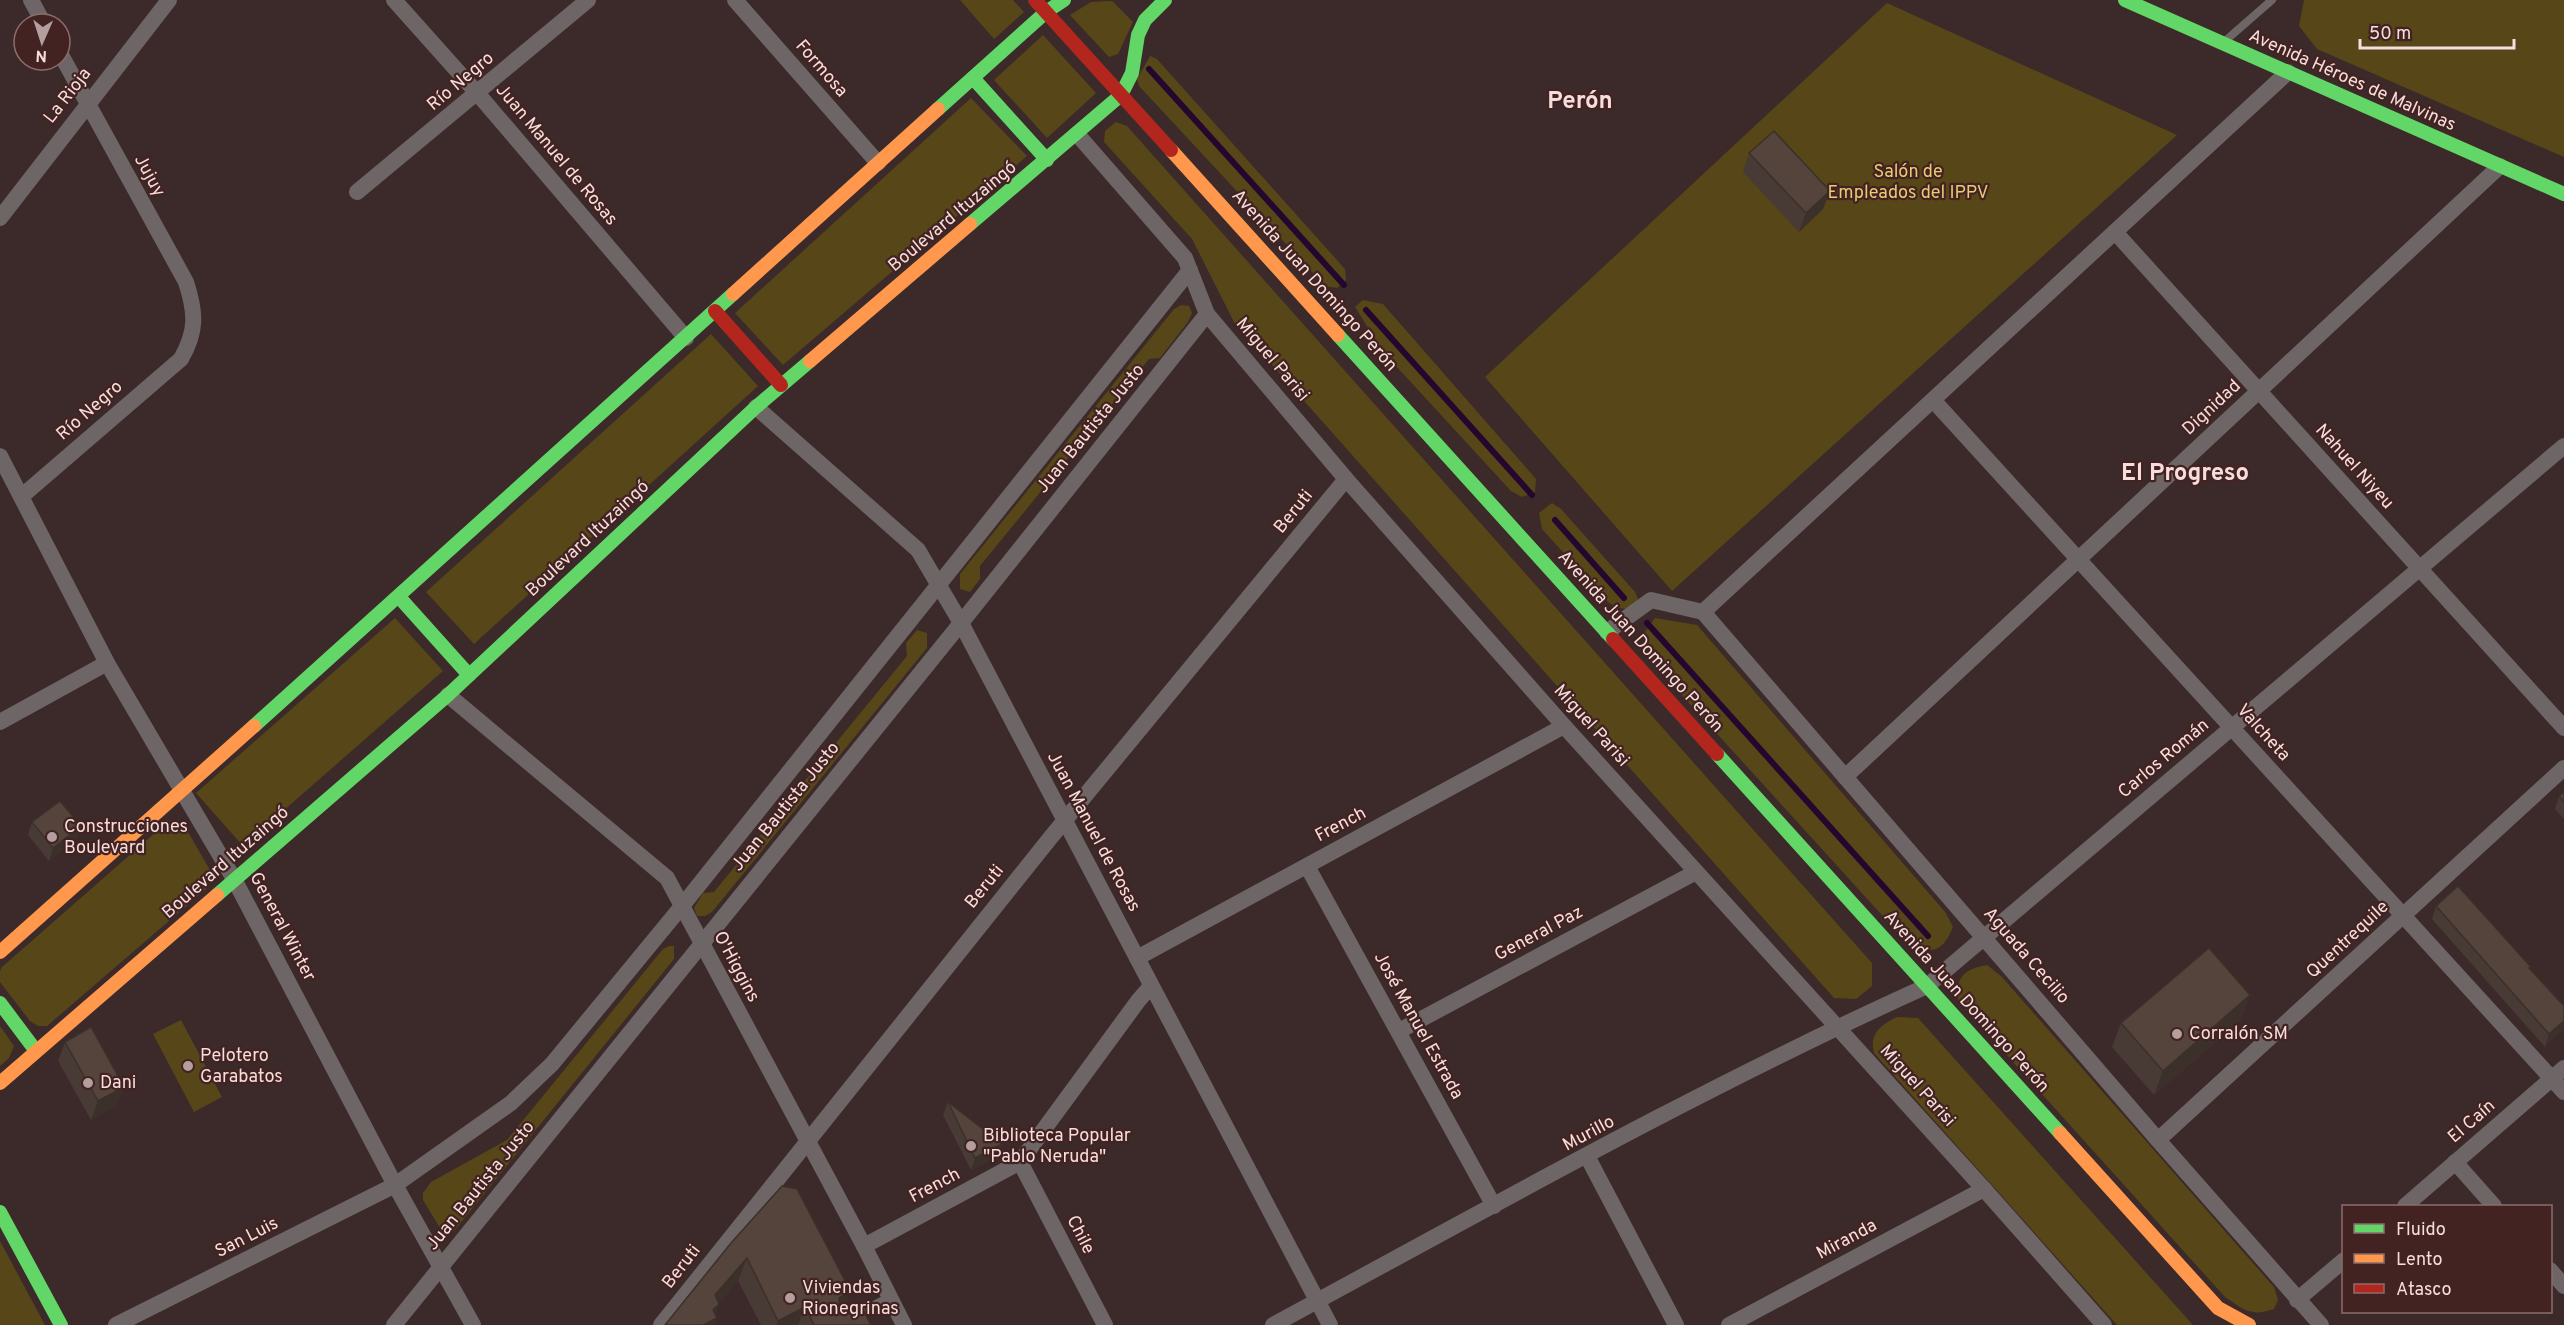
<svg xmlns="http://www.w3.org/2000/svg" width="2564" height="1325" viewBox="0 0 2564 1325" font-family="Overpass,sans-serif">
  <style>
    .green { fill: #564618 }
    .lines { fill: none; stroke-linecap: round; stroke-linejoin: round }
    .stream { stroke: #24072e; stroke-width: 6 }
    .lane { stroke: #6d6566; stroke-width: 8 }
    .street { stroke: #6d6566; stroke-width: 16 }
    .fast { stroke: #63d668; stroke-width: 14 }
    .slow { stroke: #ff974d; stroke-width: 14 }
    .jam { stroke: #b3261e; stroke-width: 14 }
    .wall { fill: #483a34 }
    .shaded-wall { fill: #3b302a }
    .building { fill: #54443c; stroke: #3b302a; stroke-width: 1.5 }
    .poi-dot { fill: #b49f9e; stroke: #432321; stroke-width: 2 }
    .labels { text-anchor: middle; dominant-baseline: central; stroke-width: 4.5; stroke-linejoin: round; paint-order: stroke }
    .street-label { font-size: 18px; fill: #f5dedd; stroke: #432321 }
    .park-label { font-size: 18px; fill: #e8cb74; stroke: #432321 }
    .poi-label { font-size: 18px; fill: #f5dedd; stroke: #432321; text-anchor: start }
    .district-label { font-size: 24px; font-weight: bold; fill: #f5dedd; stroke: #432321 }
  </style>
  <rect width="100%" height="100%" fill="#3b2a29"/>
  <!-- green -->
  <g class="green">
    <path d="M960,0H1013L1024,12L994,39Z"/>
    <path d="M2304,0H2564V157L2317,49L2299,26Z"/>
    <path d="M1112,1L1133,22L1118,54L1109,57L1070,15L1091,2Z"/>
    <path d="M1887,3L2177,135L1672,591L1485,377Z"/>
    <path d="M1043,35L1096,93L1047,138L994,80Z"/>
    <path d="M1150,56L1157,59L1345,269L1346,280L1337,288L1325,286L1139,86L1137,79Z"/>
    <path d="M971,98L1027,156L783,365L735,313Z"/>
    <path d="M1116,122L1127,126L1872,963V986L1856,999L1834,998L1234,322L1192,239L1104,142L1105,131Z"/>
    <path d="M1363,300L1383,304L1536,479L1535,492L1522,497L1511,491L1384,353L1355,307Z"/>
    <path d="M1181,305L1189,306L1192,313L1188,322L1160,358L1149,359L980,566V579L970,592L960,589V574L1174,309Z"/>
    <path d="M711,334L758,386L474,644L426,592Z"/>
    <path d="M1552,503L1561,509L1635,592L1638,599L1636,605C1625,612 1620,608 1609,603L1542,529L1539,513Z"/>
    <path d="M395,618L443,671L243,846L196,793Z"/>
    <path d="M1655,618L1697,625L1946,913L1953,927C1943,951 1934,954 1910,946L1650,660L1643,635Z"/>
    <path d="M917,630L927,633V648L712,912L705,916H697L694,908L703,893L714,892L907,656L906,643Z"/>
    <path d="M164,825L176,826L188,832L210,870L211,880L206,889L47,1026H38L30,1021L0,982V971L2,967Z"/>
    <path d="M669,946H674V959L454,1231L443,1233L423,1200V1193L431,1182L507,1140L663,949Z"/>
    <path d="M1987,965L2002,977L2274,1287L2278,1300L2274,1309C2251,1317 2244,1310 2225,1297L1959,1002C1954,978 1964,969 1987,965Z"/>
    <path d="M1897,1017L1918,1018L2193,1325H2117L1874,1053C1869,1033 1881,1025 1897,1017Z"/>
    <path d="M181,1020L222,1097L194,1112L153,1034Z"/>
    <path d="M0,1026L14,1046L9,1058L0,1066Z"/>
    <path d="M0,1241L45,1325H0Z"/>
  </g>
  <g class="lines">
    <!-- stream -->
    <g class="stream">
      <path d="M1149,69L1344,285"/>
      <path d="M1366,310L1532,495"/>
      <path d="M1555,520L1624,598"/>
      <path d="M1647,623L1928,936"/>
    </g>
    <!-- lane -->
    <g class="lane">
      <path d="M2225,41L2272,0"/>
      <path d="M836,1325L889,1297"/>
    </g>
    <!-- street -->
    <g class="street">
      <path d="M31,0L44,24"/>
      <path d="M394,0L478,94L686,338"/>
      <path d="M735,0L878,163"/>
      <path d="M1077,134L1185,258L1207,314L1346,479L1564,726L1984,1189L2104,1325"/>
      <path d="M357,192L588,0"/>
      <path d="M0,218L169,0"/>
      <path d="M2115,232L2564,728"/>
      <path d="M1933,400L2564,1092"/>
      <path d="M756,407L918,550L961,623L1330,1325"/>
      <path d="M0,456L107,663L234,879L395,1185L473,1325"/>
      <path d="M22,496L181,359C197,331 196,313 186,282L60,53"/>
      <path d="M1703,612L2158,1140L2321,1325"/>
      <path d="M1607,632L1651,600L1703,612L2288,72"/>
      <path d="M448,695L667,878L864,1246L904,1325"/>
      <path d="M0,722L107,663"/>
      <path d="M1845,777L2500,166"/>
      <path d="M1307,866L1494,1206"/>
      <path d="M1137,958L1564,726"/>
      <path d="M1399,1031L1696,872"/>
      <path d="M2158,1140L2564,768"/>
      <path d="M1587,1156L1676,1325"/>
      <path d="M1020,1162L1105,1325"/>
      <path d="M2455,1162L2494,1206"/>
      <path d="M2405,1206L2564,1068"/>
      <path d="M864,1246L1020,1162L1138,1001L1151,986"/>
      <path d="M2550,1270L2564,1286"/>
      <path d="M2297,1300L2344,1260"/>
      <path d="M116,1325L395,1185L511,1103L552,1064L682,906L1190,270"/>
      <path d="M394,1325L961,623L1207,314"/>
      <path d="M661,1325L1051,837L1346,479"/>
      <path d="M1273,1325C1489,1208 1703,1087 1927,986L2564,446"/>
      <path d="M1729,1325L1984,1189"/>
    </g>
    <!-- fast -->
    <g class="fast">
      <path d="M2125,0L2564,194"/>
      <path d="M973,78L1047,160"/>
      <path d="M938,109L1046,12L1064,0"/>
      <path d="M970,224L1121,95L1132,73L1138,35L1145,20L1165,0"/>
      <path d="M1338,335L1613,639"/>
      <path d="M399,597L469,675"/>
      <path d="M254,726L733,294"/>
      <path d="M1717,754L2060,1133"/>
      <path d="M217,895L448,695L756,407L810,361"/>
      <path d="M0,1003L36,1051"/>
      <path d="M0,1212L61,1325"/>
    </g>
    <!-- slow -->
    <g class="slow">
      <path d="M1171,150L1338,335"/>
      <path d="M733,294L938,109"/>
      <path d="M810,361L970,224"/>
      <path d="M0,952L254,726"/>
      <path d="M0,1083L217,895"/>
      <path d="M2060,1133L2218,1308L2249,1325"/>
    </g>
    <!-- jam -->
    <g class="jam">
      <path d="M1035,0L1171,150"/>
      <path d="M715,311L781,385"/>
      <path d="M1613,639L1717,754"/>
    </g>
  </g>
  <!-- wall -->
  <g class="wall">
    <path d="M1749,153L1830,191L1823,209L1799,232L1743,172Z"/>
    <path d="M2564,792V819L2555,809L2559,796Z"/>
    <path d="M32,822L81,826L76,839L49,861L28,835Z"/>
    <path d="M2436,906L2531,967L2530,969L2564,1006L2545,1047L2432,919Z"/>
    <path d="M2241,1020L2154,1095L2112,1047L2121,1023Z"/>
    <path d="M65,1042L117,1105L91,1120L58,1061Z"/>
    <path d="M948,1102L1002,1144L997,1157L971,1170L943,1115Z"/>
    <path d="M731,1243L845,1308L861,1311L871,1325H761L738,1281L719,1303L715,1315L717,1318L714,1325H665Z"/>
  </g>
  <!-- shaded-wall -->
  <g class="shaded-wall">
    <path d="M1830,191L1823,209L1799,232L1806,213Z"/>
    <path d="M81,826L76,839L49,861L53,848Z"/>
    <path d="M2250,995L2241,1020L2154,1095L2163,1071Z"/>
    <path d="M2564,1021V1029L2545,1047L2549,1034Z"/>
    <path d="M124,1087L117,1105L91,1120L98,1101Z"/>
    <path d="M1002,1144L997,1157L971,1170L975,1158Z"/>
    <path d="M747,1258L738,1281L718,1305L719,1304L714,1319L717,1318L714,1325H703L715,1295Z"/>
    <path d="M851,1292L842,1314L831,1321L839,1298Z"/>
    <path d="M805,1307L798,1325H777L778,1321Z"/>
  </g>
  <!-- building -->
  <g class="building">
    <path d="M1774,131L1830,191L1806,213L1749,153Z"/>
    <path d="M2564,792V802L2559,796Z"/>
    <path d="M60,801L81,826L53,848L32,822Z"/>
    <path d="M2458,886L2531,967L2529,968L2564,1006V1021L2549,1034L2436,906Z"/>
    <path d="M2209,948L2250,995L2163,1071L2121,1023Z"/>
    <path d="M91,1027L124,1087L98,1101L65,1042Z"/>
    <path d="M948,1102L1002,1144L975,1158Z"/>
    <path d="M782,1186L797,1189L851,1292L839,1298V1306L845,1308L857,1303L861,1311L863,1310L871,1325H814L805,1307L778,1321L747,1258L715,1295L719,1304L713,1310L717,1318L703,1325H665L731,1243Z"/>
  </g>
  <!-- markers -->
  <g class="poi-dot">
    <circle cx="52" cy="837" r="6"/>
    <circle cx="2177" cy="1034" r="6"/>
    <circle cx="188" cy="1066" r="6"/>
    <circle cx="88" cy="1083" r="6"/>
    <circle cx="971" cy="1146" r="6"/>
    <circle cx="790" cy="1298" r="6"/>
  </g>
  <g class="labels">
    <!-- street labels -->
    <g class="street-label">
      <text transform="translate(821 69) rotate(49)">Formosa</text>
      <text transform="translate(2352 81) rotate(24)">Avenida Héroes de Malvinas</text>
      <text transform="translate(461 82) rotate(-40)">Río Negro</text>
      <text transform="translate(68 96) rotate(-52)">La Rioja</text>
      <text transform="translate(556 155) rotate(50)">Juan Manuel de Rosas</text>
      <text transform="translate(149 176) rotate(61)">Jujuy</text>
      <text transform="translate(953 217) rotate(-40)">Boulevard Ituzaingó</text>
      <text transform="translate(1314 281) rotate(48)">Avenida Juan Domingo Perón</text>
      <text transform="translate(1272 360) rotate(50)">Miguel Parisi</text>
      <text transform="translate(2212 408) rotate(-43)">Dignidad</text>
      <text transform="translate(90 411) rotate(-41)">Río Negro</text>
      <text transform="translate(1091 429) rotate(-51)">Juan Bautista Justo</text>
      <text transform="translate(2354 467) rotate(48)">Nahuel Niyeu</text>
      <text transform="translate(1294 512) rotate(-51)">Beruti</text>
      <text transform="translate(588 539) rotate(-43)">Boulevard Ituzaingó</text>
      <text transform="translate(1640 642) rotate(48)">Avenida Juan Domingo Perón</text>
      <text transform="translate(1591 726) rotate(48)">Miguel Parisi</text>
      <text transform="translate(2263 733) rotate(48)">Valcheta</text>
      <text transform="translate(2164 759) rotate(-40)">Carlos Román</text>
      <text transform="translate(786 807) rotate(-51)">Juan Bautista Justo</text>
      <text transform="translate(1341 825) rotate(-28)">French</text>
      <text transform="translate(1093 832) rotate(62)">Juan Manuel de Rosas</text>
      <text transform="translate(226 863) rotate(-41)">Boulevard Ituzaingó</text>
      <text transform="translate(985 887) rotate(-51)">Beruti</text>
      <text transform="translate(282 927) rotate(62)">General Winter</text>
      <text transform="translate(1539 934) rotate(-28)">General Paz</text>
      <text transform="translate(2348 940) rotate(-43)">Quentrequile</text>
      <text transform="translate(2026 956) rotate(49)">Aguada Cecilio</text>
      <text transform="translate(736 967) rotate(62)">O'Higgins</text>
      <text transform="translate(1966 1002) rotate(48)">Avenida Juan Domingo Perón</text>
      <text transform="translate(1418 1026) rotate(61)">José Manuel Estrada</text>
      <text transform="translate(1917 1086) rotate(48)">Miguel Parisi</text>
      <text transform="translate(2472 1122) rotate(-41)">El Caín</text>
      <text transform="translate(1589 1134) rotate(-28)">Murillo</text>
      <text transform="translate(481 1186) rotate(-51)">Juan Bautista Justo</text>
      <text transform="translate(935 1186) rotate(-28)">French</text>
      <text transform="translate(1080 1235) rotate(63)">Chile</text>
      <text transform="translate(247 1238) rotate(-27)">San Luis</text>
      <text transform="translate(1847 1240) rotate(-28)">Miranda</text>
      <text transform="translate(682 1267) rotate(-52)">Beruti</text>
    </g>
    <!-- park labels -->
    <g class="park-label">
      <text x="1908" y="172">Salón de<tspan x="1908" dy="21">Empleados del IPPV</tspan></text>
    </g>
    <!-- poi labels -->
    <g class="poi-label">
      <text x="64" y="827">Construcciones<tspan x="64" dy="21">Boulevard</tspan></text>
      <text x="2189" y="1034">Corralón SM</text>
      <text x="200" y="1056">Pelotero<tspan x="200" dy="21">Garabatos</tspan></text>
      <text x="100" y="1083">Dani</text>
      <text x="983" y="1136">Biblioteca Popular<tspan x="983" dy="21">"Pablo Neruda"</tspan></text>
      <text x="802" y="1288">Viviendas<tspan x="802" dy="21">Rionegrinas</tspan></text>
    </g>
    <!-- district labels -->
    <g class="district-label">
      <text x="1580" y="102">Perón</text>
      <text x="2185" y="474">El Progreso</text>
    </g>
  </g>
  <!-- legend -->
  <rect x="2342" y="1205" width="210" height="108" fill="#432321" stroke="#8a6e6c" stroke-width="1.5"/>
  <rect x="2354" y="1224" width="30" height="9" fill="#63d668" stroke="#8a6e6c" stroke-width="1.5"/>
  <text x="2396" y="1235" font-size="18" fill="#f5dedd">Fluido</text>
  <rect x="2354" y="1254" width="30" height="9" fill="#ff974d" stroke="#8a6e6c" stroke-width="1.5"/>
  <text x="2396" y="1265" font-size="18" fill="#f5dedd">Lento</text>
  <rect x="2354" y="1284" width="30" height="9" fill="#b3261e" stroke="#8a6e6c" stroke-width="1.5"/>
  <text x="2396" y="1295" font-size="18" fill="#f5dedd">Atasco</text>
  <!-- north arrow -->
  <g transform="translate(42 42) rotate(183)"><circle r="28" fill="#432321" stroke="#8a6e6c" stroke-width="1.5"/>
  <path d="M0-4.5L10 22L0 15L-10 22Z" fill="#b49f9e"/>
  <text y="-9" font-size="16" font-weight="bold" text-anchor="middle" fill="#f5dedd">N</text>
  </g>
  <!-- scale -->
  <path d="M2360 39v9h154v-9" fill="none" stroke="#f5dedd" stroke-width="3"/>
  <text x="2369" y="39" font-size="18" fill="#f5dedd" stroke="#432321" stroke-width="4.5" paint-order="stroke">50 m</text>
</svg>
